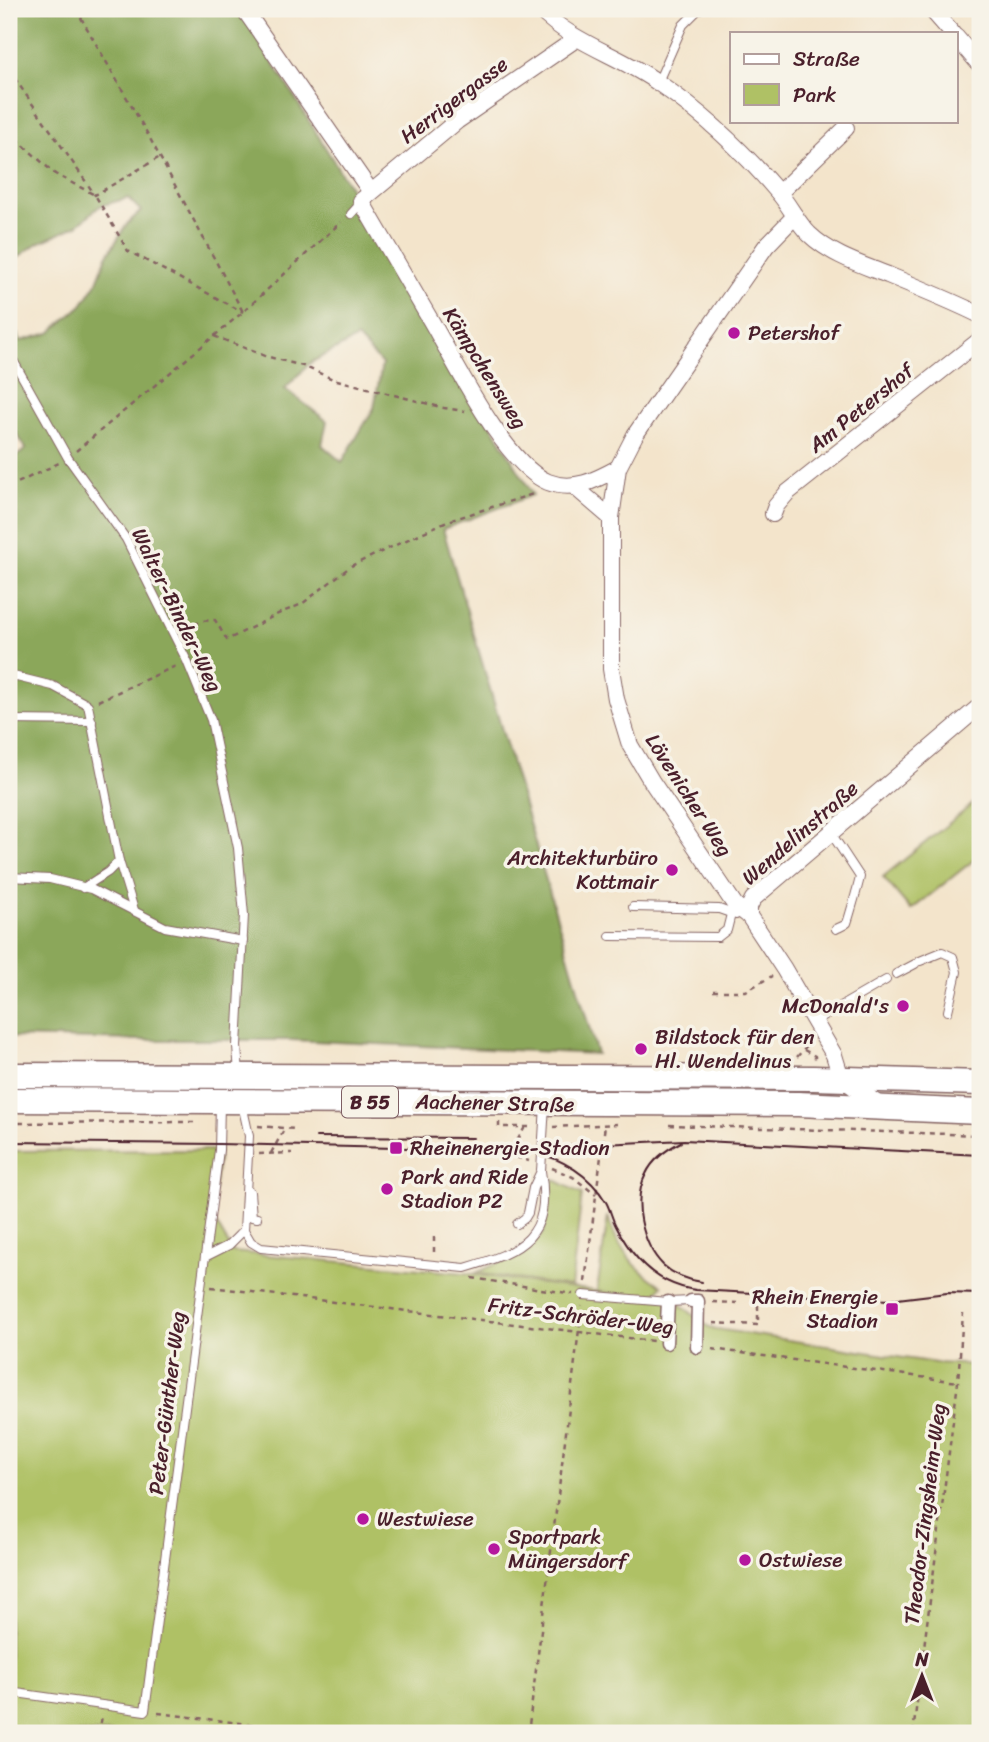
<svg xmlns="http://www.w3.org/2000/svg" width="989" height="1742" viewBox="0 0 989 1742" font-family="Sriracha,sans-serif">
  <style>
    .green { fill: #afc165; stroke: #7c7048; stroke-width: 2 }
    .forest { fill: #8ba75a; stroke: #6a6342; stroke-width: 2; fill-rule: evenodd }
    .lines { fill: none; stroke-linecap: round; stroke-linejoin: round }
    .service-casing { stroke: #856463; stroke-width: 10 }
    .pedestrian-casing { stroke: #856463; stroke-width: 15 }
    .minor-casing { stroke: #856463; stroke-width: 18 }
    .primary-casing { stroke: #856463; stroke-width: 27 }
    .path { stroke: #856463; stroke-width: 2.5; stroke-dasharray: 5 5; stroke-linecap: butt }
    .service { stroke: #fff; stroke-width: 8 }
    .pedestrian { stroke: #fff; stroke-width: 12 }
    .minor { stroke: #fff; stroke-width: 16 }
    .primary { stroke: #fff; stroke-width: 24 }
    .tram { stroke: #4a1f2b; stroke-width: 2 }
    .poi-dot { fill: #b5179e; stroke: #f7f3e8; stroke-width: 2.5 }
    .labels { text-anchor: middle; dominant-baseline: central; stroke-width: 7; stroke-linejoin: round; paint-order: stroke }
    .shield { fill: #f7f3e8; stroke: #7e5f64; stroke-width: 2 }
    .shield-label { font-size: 19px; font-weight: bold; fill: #4a1f2b }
    .street-label { font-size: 21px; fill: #4a1f2b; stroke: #f7f3e8 }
    .poi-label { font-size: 21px; fill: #4a1f2b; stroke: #f7f3e8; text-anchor: start }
  </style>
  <rect width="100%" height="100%" fill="#f7f3e8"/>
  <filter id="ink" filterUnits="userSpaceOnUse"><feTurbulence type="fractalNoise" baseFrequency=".0143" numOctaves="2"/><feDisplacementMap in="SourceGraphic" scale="14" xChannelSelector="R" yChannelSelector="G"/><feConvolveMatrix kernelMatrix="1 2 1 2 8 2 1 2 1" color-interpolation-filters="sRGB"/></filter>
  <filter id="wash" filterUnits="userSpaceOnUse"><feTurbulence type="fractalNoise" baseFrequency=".00686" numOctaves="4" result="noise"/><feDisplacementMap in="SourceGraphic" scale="28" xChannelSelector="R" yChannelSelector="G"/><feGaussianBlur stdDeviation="1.57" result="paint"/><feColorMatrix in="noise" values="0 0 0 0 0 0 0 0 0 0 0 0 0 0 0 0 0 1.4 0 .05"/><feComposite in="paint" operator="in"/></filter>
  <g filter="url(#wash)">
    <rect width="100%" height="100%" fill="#f3e4cb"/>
    <!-- green -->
    <g class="green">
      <path d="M979,799L980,855L911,910L883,877Z"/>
      <path d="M219,1150L211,1215L233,1252L464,1273L640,1297L597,1291L608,1216C616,1247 635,1270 662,1286L656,1293L644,1297L672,1298L710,1328L936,1363L980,1365V1733H9V1151Z"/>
      <path d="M553,1179L582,1194L571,1287L476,1273C495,1264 533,1249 544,1231Z"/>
    </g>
    <!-- forest -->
    <path class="forest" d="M9,9H240L346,181L533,495L443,529L597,1054L291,1040H139L9,1037V462L26,449L9,420V321L21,341L50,333L82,305L96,284L107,256L127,224L141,211L128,198L100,206L76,226L36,244L9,264ZM357,338L382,364L374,408L342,462L322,445L327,421L285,389L310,363Z"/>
  </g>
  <g filter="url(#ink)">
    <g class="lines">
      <!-- service casing -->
      <g class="service-casing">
        <g id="service">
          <path d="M658,82L683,25L699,9"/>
          <path d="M351,214L362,202"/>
          <path d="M9,353L68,458L126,539L187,661L211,720L238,848L244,915L237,1046L239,1074"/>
          <path d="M9,675L53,686L88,705L119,861L134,910"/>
          <path d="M9,720L92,721"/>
          <path d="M831,833L860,877C859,883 848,921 847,923C844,926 840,927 836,929"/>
          <path d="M9,877L50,879L91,889L165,927L243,941"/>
          <path d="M83,888L108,872L119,861"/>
          <path d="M633,907L719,909L736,915"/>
          <path d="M610,936L718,937L727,930L731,914"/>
          <path d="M920,961L942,952L953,957L957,972L948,1011"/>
          <path d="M896,974L915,964"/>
          <path d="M815,1021L886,980"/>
          <path d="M242,1104L249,1136L244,1230L251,1242L261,1248L465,1268C523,1251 552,1237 541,1171"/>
          <path d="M250,1192L252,1217L257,1218"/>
          <path d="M517,1224L525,1218L528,1213L533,1188L541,1171L545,1105"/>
          <path d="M205,1257L229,1245L244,1230"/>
          <path d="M583,1295L668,1302L691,1301"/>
          <path d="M9,1692L145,1711L219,1150L220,1104"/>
        </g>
      </g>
      <!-- pedestrian casing -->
      <g class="pedestrian-casing">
        <g id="pedestrian">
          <path d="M691,1301H698L697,1347"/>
          <path d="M666,1343L668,1302"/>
        </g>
      </g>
      <!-- minor casing -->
      <g class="minor-casing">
        <g id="minor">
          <path d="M244,9L371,192"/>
          <path d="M539,9C575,45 620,55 660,84C703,114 743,151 777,191C789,204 796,221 809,234C831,255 860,264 888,275C919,288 950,300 980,315"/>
          <path d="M931,9L952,33"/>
          <path d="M956,37L980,65"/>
          <path d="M576,39L457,121L361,201C384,241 408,281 431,321C455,362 504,464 548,482C574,492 596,480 618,468"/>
          <path d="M779,193L846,128"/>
          <path d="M795,216L766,246L635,435L618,468L611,518V669L616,699L630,745L652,782L735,905L749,916L784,969L834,1055L841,1078L881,1106"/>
          <path d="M575,487L611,518"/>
          <path d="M773,514L776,506L787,493L980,340"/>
          <path d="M749,916V907L753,899L980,706"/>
        </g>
      </g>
      <!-- primary casing -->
      <g class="primary-casing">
        <g id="primary">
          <path d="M9,1075L814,1078L980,1083"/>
          <path d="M9,1100L798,1104L980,1112"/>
        </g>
      </g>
      <!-- path -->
      <g class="path">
        <path d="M76,9L147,133L243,312"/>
        <path d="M9,70L95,195L160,157"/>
        <path d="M9,132L55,174L95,195L128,251L243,312"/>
        <path d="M214,336L265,356L303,366L333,379L444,408L465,411"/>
        <path d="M76,451L243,312L341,222"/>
        <path d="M9,487L59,463"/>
        <path d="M186,630L201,621L215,620L227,640L278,614L302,604L351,566L445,522L536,493"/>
        <path d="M98,701L178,665"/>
        <path d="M713,991H746L772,976"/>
        <path d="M804,1050L815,1056V1060"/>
        <path d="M797,1057L808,1044"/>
        <path d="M499,1122V1127H533"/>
        <path d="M9,1123L194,1122"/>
        <path d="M669,1125L980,1135"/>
        <path d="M258,1126L295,1129"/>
        <path d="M525,1127L509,1155L529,1161"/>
        <path d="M553,1127L617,1124"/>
        <path d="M271,1153L285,1128"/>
        <path d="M259,1154L292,1153"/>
        <path d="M552,1168L573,1177L596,1195"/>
        <path d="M434,1237V1255"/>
        <path d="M472,1278L573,1294"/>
        <path d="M585,1282L605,1125"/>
        <path d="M211,1287L653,1341"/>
        <path d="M713,1302L737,1303"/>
        <path d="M713,1323L758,1325V1303"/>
        <path d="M712,1349L958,1382"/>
        <path d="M158,1713L321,1733"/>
        <path d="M99,1733L102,1716"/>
        <path d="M528,1733L582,1306"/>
        <path d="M913,1733L958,1382L963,1313"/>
      </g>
      <!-- service -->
      <use href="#service" class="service"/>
      <!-- pedestrian -->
      <use href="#pedestrian" class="pedestrian"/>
      <!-- minor -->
      <use href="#minor" class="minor"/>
      <!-- primary -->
      <use href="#primary" class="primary"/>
      <!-- tram -->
      <g class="tram">
        <path d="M316,1137L473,1138"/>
        <path d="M9,1142L219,1144L396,1148L544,1147L684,1140L980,1155"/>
        <path d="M681,1142C667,1149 653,1159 646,1174C632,1200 642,1244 663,1265C674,1275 688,1280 702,1282"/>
        <path d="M532,1152C562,1158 590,1175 606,1202C610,1209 612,1219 616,1226C633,1260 658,1285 696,1290L889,1300L947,1293L980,1294"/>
      </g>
    </g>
  </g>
  <!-- markers -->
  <g class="poi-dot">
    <circle cx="734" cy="333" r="7"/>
    <circle cx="672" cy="870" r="7"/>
    <circle cx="903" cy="1006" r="7"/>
    <circle cx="641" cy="1049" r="7"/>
    <rect x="389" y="1141" width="14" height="14" rx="3.5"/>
    <circle cx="387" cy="1189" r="7"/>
    <rect x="885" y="1302" width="14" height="14" rx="3.5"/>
    <circle cx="363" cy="1519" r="7"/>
    <circle cx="494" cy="1549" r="7"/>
    <circle cx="745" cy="1560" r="7"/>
  </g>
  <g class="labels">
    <!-- shield labels -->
    <rect class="shield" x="342" y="1086.5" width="56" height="31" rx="5"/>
    <g class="shield-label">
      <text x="370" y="1102">B 55</text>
    </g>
    <!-- street labels -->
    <g class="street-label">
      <text transform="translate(454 100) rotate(-37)">Herrigergasse</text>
      <text transform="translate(485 368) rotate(58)">Kämpchensweg</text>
      <text transform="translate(861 408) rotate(-39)">Am Petershof</text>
      <text transform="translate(177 610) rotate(64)">Walter-Binder-Weg</text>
      <text transform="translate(689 795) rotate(57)">Lövenicher Weg</text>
      <text transform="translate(800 833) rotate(-41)">Wendelinstraße</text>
      <text transform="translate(495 1103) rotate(1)">Aachener Straße</text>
      <text transform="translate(581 1316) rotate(7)">Fritz-Schröder-Weg</text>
      <text transform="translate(167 1403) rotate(-83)">Peter-Günther-Weg</text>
      <text transform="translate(925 1514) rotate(-83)">Theodor-Zingsheim-Weg</text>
    </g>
    <!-- poi labels -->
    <g class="poi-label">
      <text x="748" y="333">Petershof</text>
      <text x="658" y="858" text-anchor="end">Architekturbüro<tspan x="658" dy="24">Kottmair</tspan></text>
      <text x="889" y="1006" text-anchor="end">McDonald's</text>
      <text x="655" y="1037">Bildstock für den<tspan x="655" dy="24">Hl. Wendelinus</tspan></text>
      <text x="410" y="1148">Rheinenergie-Stadion</text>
      <text x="401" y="1177">Park and Ride<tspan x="401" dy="24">Stadion P2</tspan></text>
      <text x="878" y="1297" text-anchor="end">Rhein Energie<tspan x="878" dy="24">Stadion</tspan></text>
      <text x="377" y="1519">Westwiese</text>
      <text x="508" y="1537">Sportpark<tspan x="508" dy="24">Müngersdorf</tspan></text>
      <text x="759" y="1560">Ostwiese</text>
    </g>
  </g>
  <!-- margin -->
  <rect width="989" height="1742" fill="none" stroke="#f7f3e8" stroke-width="35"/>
  <!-- legend -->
  <rect x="730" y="32" width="228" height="91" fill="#f7f3e8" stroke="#b29e9c" stroke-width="2"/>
  <rect x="744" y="54" width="35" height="10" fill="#ffffff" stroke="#b29e9c" stroke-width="2"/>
  <text x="793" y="66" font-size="21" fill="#4a1f2b">Straße</text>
  <rect x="744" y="84" width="35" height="21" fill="#afc165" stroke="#b29e9c" stroke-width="2"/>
  <text x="793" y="102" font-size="21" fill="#4a1f2b">Park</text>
  <!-- north arrow -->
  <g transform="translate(922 1676)" stroke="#f7f3e8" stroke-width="5" paint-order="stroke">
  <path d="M0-5L12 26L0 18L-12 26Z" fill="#4a1f2b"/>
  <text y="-10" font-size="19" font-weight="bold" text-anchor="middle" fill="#4a1f2b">N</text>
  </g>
</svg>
